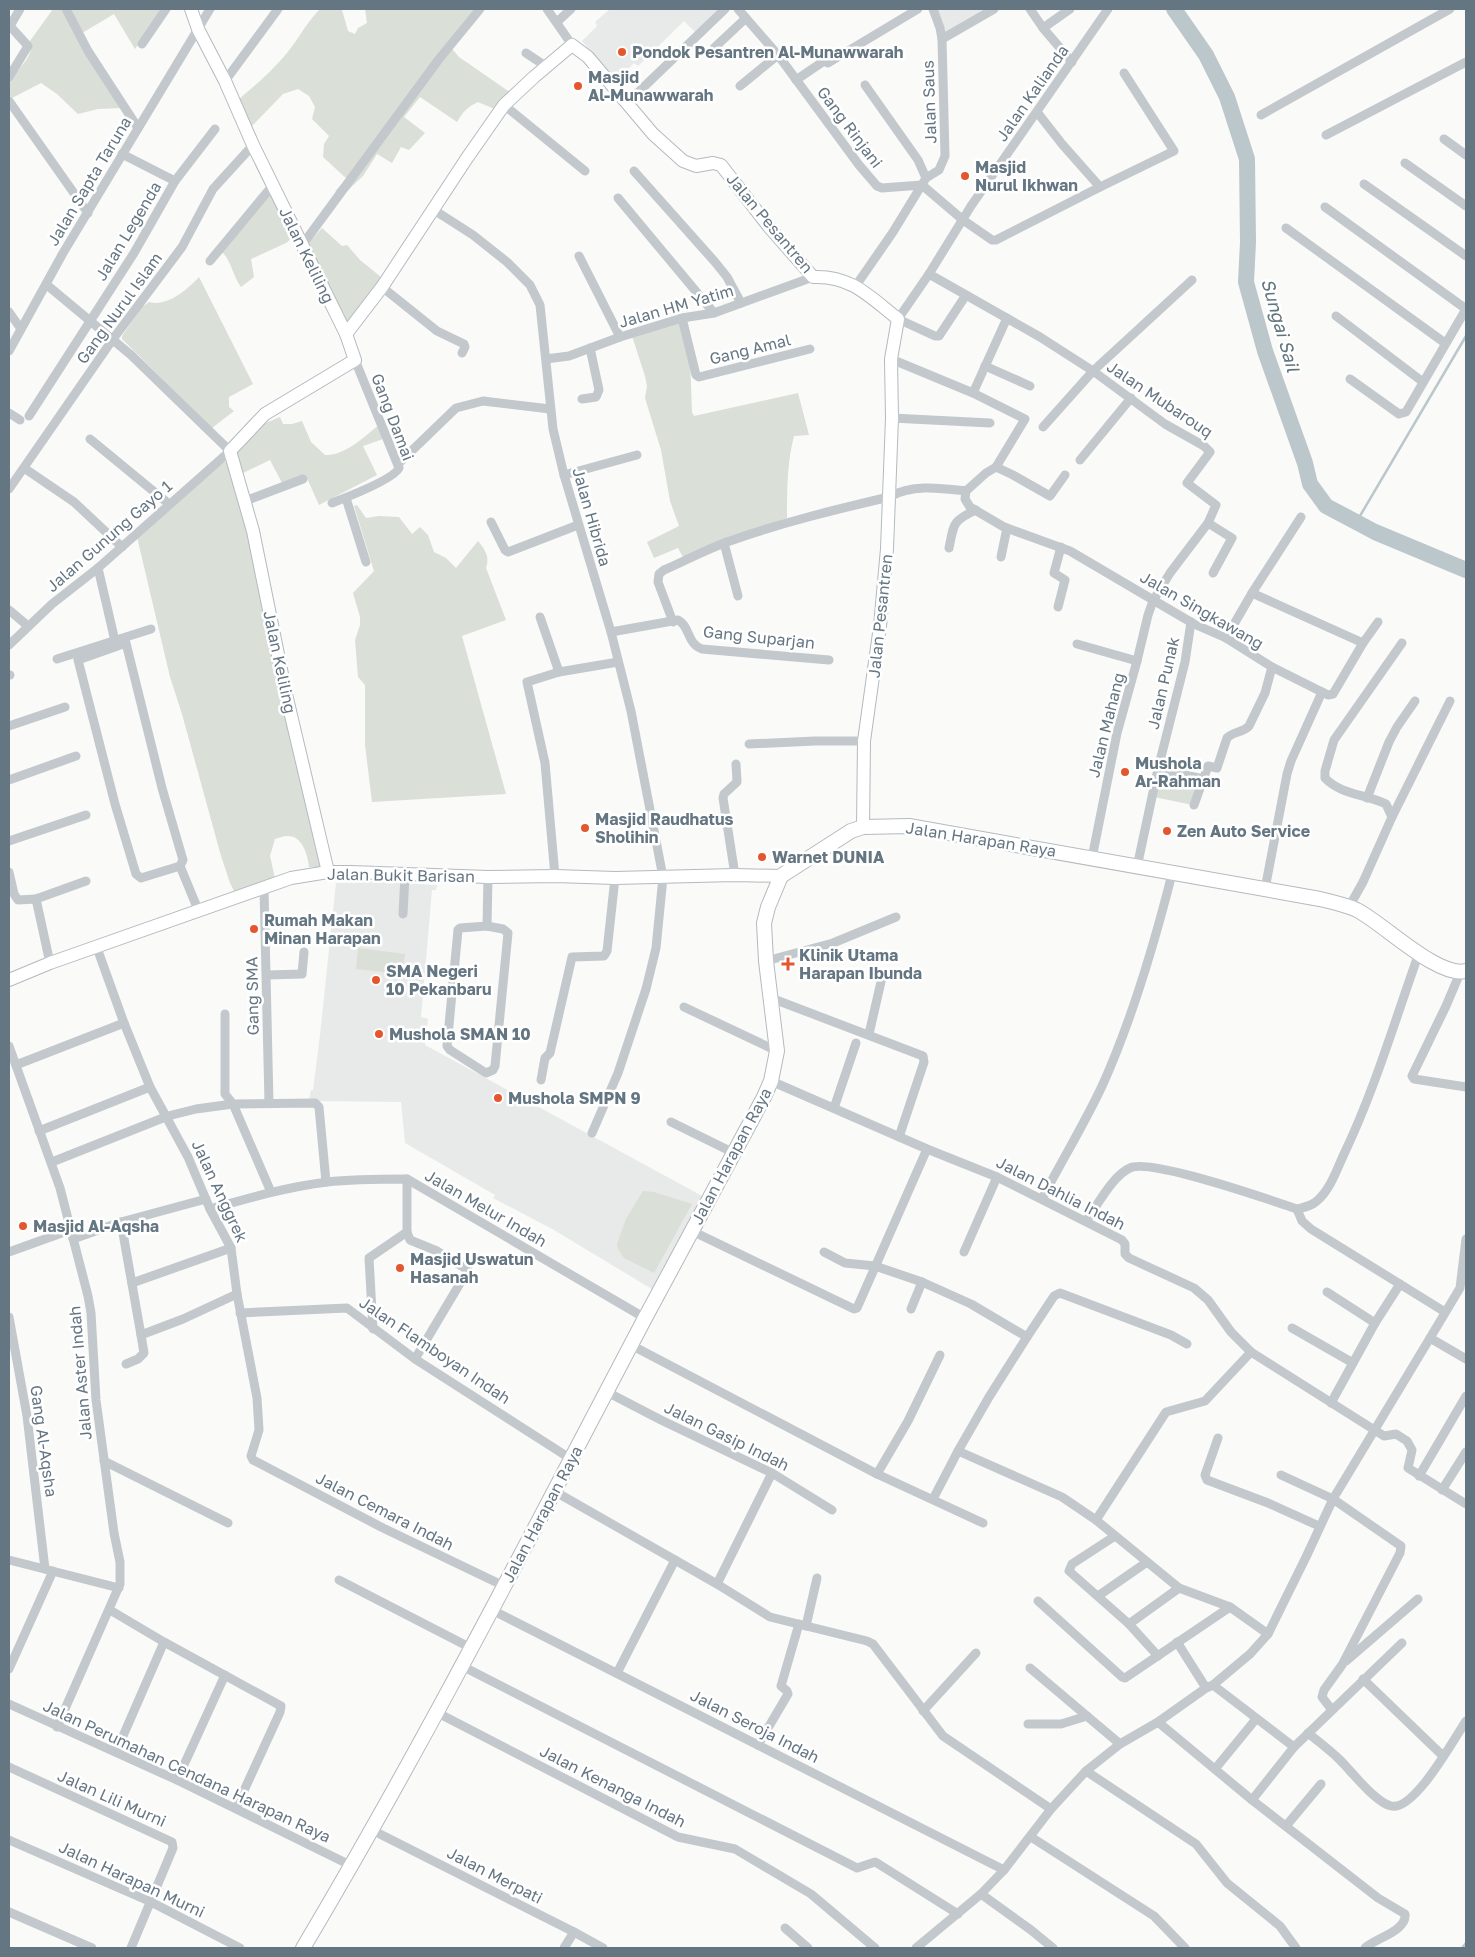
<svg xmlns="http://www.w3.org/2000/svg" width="1475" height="1957" viewBox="0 0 1475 1957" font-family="'Golos Text',sans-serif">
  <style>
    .built { fill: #e8e9e9 }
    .green { fill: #dadfd7 }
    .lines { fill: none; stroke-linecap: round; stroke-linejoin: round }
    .stream { stroke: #bbc7cb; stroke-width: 2.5 }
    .river { stroke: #bbc7cb; stroke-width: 16 }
    .secondary-casing { stroke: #b3babf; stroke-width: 14 }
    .primary-casing { stroke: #b5babe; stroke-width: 16 }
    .street { stroke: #c3c8cc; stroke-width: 9 }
    .secondary { stroke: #fff; stroke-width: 12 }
    .primary { stroke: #fff; stroke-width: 14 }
    .poi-dot { fill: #e4572e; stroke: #fff; stroke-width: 2 }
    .labels { text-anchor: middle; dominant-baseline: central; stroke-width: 5; stroke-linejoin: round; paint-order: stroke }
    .poi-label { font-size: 16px; font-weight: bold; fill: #657683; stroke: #fff; text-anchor: start }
    .street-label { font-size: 16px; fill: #657683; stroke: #fff }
    .water-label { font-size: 18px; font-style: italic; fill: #60757c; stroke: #fff }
  </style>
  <rect width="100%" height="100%" fill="#fafaf8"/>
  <!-- built -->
  <g class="built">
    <path d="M610,9H722L696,33L684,21L638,66L634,63L615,82L582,41L597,26L595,22Z"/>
    <path d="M935,9H984L946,35Z"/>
    <path d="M379,882L437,885L436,890H432L421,1017L428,1019L425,1045L704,1197L655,1291L554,1230L493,1198L495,1195L405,1143L401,1102L309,1101L311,1090H313L320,1035L336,883Z"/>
  </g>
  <!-- green -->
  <g class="green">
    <path d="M53,9H163L135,49L114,14L77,36L122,108L98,109L78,114L57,94L41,83L12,98L9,94C9,91 8,88 9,85C12,71 36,59 30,41Z"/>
    <path d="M320,9L342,10L348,31L355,34L358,28L367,23L365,9H476L448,44L459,57L511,93L497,110L478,102C467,107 463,112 457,122L420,97L404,117L425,133L409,150L401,147L392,163L377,154L363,176L344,194L335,191L347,179L323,157L324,144L329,136L312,119L315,107L309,96L298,89L283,94L252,126L245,120L239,99C256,85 273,70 287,53C299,38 307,22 320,9Z"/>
    <path d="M273,188L294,234L291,239L286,243L251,259L254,277L241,287C233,276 232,263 223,253V248Z"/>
    <path d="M322,228L342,246L347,245L360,260L381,277L348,326L306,246Z"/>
    <path d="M199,277L253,384L229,397V407L234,411L212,428L122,339V336L142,307L149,302C167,307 187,290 199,277Z"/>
    <path d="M679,321L690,358L692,412L694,416L798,393L809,435L794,436C787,463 787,490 787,518L683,557L678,548L654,558L647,542L679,526L670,501L661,450L645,398L647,386L645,376L632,336Z"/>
    <path d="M280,417L283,424H292L302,421L311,442L325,455C345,456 365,436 380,424L386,438L363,446L377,475L319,505L306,476L282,483L270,460L241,474L232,453L261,425Z"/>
    <path d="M222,461L228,463L252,540L320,867H309C308,855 302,835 287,836C283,836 279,838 275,839L270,856L275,878L235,893L230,883L221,856L182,714L170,677L137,537Z"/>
    <path d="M357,505L366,518L379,516L399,517L412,534L420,527L428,535L434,552L446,558L456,568L478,541C485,550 490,556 486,568L506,620L462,636L506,794L372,802L365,745V685L358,677L355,640L360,625V617L353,593L374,571L354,506Z"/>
    <path d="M1160,773L1199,782L1193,805L1154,797Z"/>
    <path d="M358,948L405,954L402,974L356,969Z"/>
    <path d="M643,1191L654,1192L692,1204L654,1273L624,1258L618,1249L617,1244L626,1219Z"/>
  </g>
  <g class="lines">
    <!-- stream -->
    <g class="stream">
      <path d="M1357,521L1466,336"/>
      <path d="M1462,1948L1466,1943"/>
    </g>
    <!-- river -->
    <path class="river" d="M1174,9L1206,55L1227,97L1247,159L1248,242L1246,282L1265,351L1305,463L1310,484L1326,506L1375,532L1466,570"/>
    <!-- secondary casing -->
    <g class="secondary-casing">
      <g id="secondary">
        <path d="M191,9L198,29L225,81L253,145L346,334L355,360L265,414L230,451L253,531L286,694L328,872"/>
        <path d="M346,334L382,287L467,158L504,105L534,77L572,45L588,57L653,134L683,161L696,166L713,163L721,165L770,228L813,277C851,275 870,297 898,319L891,359L892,418L887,549L880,626L864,741L863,827"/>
        <path d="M9,980L50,963L291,878L328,872H351L488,877L555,876L615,878L735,875L781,876"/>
      </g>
    </g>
    <!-- primary casing -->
    <g class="primary-casing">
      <path id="primary" d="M303,1948C425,1743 533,1531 644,1320C684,1245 724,1171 764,1097L771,1081L777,1051L766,961L764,923L768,907L781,876L851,831L863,827L909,826L1320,899C1333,902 1346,905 1357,910C1384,924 1438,978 1466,971"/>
    </g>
    <!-- street -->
    <g class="street">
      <path d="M66,9L88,51L138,128"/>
      <path d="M547,9L572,45"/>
      <path d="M738,9L778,55L859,165L877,186L882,188L922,185L963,220L992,240H996L1100,187"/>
      <path d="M1030,9L1043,28L1072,62"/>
      <path d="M557,22L571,9"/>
      <path d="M1043,28L1070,9"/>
      <path d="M942,39L994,9"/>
      <path d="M142,44L166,9"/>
      <path d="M714,48L746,18"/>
      <path d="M526,53L547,67"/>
      <path d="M9,77L28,46L10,26L20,9"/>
      <path d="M796,80L824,61L828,63L918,9"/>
      <path d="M225,81L278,9"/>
      <path d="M865,85L918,160L926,178"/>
      <path d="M740,86L778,55"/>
      <path d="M9,101L88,213"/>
      <path d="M626,104L725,9"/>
      <path d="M504,105L585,171"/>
      <path d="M1037,112L1062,144L1100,187L1174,151L1124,73"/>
      <path d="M1261,115L1450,9"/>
      <path d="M1326,135L1466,62"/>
      <path d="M1444,139L1466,155"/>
      <path d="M122,154L175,181"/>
      <path d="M1405,163L1466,206"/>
      <path d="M634,171L715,262L727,277L741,303"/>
      <path d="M1364,184L1466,256"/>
      <path d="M618,198L714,313"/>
      <path d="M1325,207L1466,309"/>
      <path d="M434,210L473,235L507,262L530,285L540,305L553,429L564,475L611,632L631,711L663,877L656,948L646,989L618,1073L592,1133"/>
      <path d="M1286,228L1445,343"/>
      <path d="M303,244L439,59L480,9"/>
      <path d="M579,256L620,337"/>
      <path d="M210,261L273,185"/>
      <path d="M929,274L1040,337L1093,371L1165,424L1204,446L1210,452L1187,483L1216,505L1208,523L1170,573L1153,601L1148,615L1137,661L1117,733L1092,858"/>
      <path d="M382,287L437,331L464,344L465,347L462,353"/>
      <path d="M855,287L893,232L926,178L939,170L945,156L942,39L940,28L933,9"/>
      <path d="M966,295L939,336H935L898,319L929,274L971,206L1108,9"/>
      <path d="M9,312L21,329"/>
      <path d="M1336,316L1423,382"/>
      <path d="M682,318L696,375L699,377L810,349"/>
      <path d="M9,351L63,253L210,9"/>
      <path d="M546,359L569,356L620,337L682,318L714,313L813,277"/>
      <path d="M891,359L973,393L1025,419L996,467"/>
      <path d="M985,366L1030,386"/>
      <path d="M1350,379L1399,414L1406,412L1466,309"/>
      <path d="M973,393L1007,318"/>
      <path d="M582,399L596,397L599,390L590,348"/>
      <path d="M9,413L20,420"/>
      <path d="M29,416L134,253L175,181L215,129"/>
      <path d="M892,418L990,423"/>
      <path d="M1043,427L1093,371L1192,280"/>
      <path d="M90,439L169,504"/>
      <path d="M1080,460L1131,398"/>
      <path d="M398,464L456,408L483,401L550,409"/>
      <path d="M24,468L74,502L122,547"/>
      <path d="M564,475L637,455"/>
      <path d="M9,489L113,339L182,247L213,189L253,145"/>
      <path d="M966,491L986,473L996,467L1013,475L1050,496L1065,475"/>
      <path d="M346,498L366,562"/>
      <path d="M245,501L303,479"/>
      <path d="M332,503C345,498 394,479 399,468L355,360"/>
      <path d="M491,522L505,550L508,552L578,525"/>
      <path d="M1208,523L1232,538L1213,573"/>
      <path d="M724,543L738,596"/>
      <path d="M949,548C954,524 952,521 976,510"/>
      <path d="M1001,557L1007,528"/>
      <path d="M98,568L115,641"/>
      <path d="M1252,593L1363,643"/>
      <path d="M1058,607L1065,580L1054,573L1061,547"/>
      <path d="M9,610L28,626"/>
      <path d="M540,617L559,672"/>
      <path d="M673,622L658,582L659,574L664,570C685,561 705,550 727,542C780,523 834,510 889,497C912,484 940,488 966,491L965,499L970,507L1004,527L1070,551L1194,624L1226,638L1272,667L1322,692L1291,761L1287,774L1265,889"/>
      <path d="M611,632L678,620C690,626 687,644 702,649L829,660"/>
      <path d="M1226,638L1252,593L1301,517"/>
      <path d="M126,643L162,788L183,860L180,866L141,878L136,874L115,804L78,660Z"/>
      <path d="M1077,644L1137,661"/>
      <path d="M9,645L52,604L98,568L230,451L131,355L47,285"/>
      <path d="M57,659L151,629"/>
      <path d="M9,675H10"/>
      <path d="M1322,692L1328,695L1333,694L1363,643L1378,622"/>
      <path d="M9,726L65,707"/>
      <path d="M749,744L815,741H864"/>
      <path d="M1158,769L1203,779"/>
      <path d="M9,780L76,756"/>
      <path d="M1367,798L1389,742L1397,727L1415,701"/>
      <path d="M1194,805L1208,766L1217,768L1227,738C1234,731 1243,733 1249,726L1265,693L1272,667"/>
      <path d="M1392,817L1450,701"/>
      <path d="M9,841L86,815"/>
      <path d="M180,866L199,912"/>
      <path d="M1137,867L1158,769L1185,662L1191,622"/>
      <path d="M9,872L14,894L18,900L36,899L50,963"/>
      <path d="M735,875L723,798L724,794L737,782L736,764"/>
      <path d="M555,876L545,763L527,682L559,672L618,662"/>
      <path d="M264,888L269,1103"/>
      <path d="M36,899L86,881"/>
      <path d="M1349,907L1363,882L1392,817L1386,804C1366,794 1341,795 1325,778V771L1334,740L1402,643"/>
      <path d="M403,914L405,875"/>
      <path d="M487,926L503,929L508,933L495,1066L493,1070L486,1073L450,1050L447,1046L458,930L460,928Z"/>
      <path d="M487,926L488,877"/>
      <path d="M97,948L124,1023L150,1087L188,1157L210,1209L231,1248L237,1294L257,1398L259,1430L251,1456L253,1460L383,1528L504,1586"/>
      <path d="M766,961L833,943L896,917"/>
      <path d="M1460,973L1446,1006L1412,1076L1414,1079L1466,1087"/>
      <path d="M267,975L302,974L304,952"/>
      <path d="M771,998L923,1056L924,1062L899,1137"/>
      <path d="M684,1007L777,1051"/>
      <path d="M225,1014V1094L233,1104L271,1192"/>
      <path d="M869,1034L883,973"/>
      <path d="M9,1046L60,1188L88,1296L91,1313L96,1400L114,1533L120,1562V1584L57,1727"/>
      <path d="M16,1065L124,1023"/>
      <path d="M541,1080L545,1058L550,1053L572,957L604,956L607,951L615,878"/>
      <path d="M771,1081L927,1149L997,1177L1122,1240L1125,1244V1254L1129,1258L1194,1288L1208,1300L1231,1332L1251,1352L1384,1436L1396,1434L1407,1441L1412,1450L1408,1468L1466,1504"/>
      <path d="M834,1108L856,1043"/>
      <path d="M671,1122L734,1153"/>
      <path d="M39,1131L150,1087"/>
      <path d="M52,1162L168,1116L196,1109L233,1104L315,1103L319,1107L326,1182"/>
      <path d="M1042,1199C1062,1160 1085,1123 1103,1084C1133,1017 1154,945 1172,874"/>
      <path d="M210,1209C249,1198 287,1187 327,1182C353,1179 380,1179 407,1179L645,1318"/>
      <path d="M1297,1209L1302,1221L1311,1229L1445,1312"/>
      <path d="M1086,1221C1097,1206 1113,1175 1130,1168C1150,1158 1270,1200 1297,1209C1305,1207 1312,1206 1318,1200C1331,1188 1337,1169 1344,1154C1375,1089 1395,1020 1419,953"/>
      <path d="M121,1222L141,1335L183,1319L237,1294"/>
      <path d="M692,1231L854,1309L857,1308L927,1149"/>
      <path d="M407,1232L410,1240L437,1251L468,1270L415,1359"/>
      <path d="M73,1239L121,1222L206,1199"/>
      <path d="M1466,1239L1460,1288L1430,1338L1466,1359"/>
      <path d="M9,1252L70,1230"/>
      <path d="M824,1252L845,1263L875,1266L922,1282L971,1304L1027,1337L989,1397L958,1451"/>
      <path d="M964,1252L997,1177"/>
      <path d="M132,1283L231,1248"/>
      <path d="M1327,1292L1375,1323"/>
      <path d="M911,1309L922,1282"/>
      <path d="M240,1313L347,1308L415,1359L571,1459"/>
      <path d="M9,1317L27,1416L45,1569"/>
      <path d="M1292,1328L1353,1363"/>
      <path d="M373,1329L369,1258L407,1232V1179"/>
      <path d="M1027,1337L1054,1296L1060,1293L1171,1335L1187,1344"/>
      <path d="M631,1345L877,1474L983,1523"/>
      <path d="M126,1364L138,1359L144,1353L141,1335"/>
      <path d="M607,1392L661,1420L772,1473L832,1510"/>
      <path d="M1331,1403L1375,1323L1400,1284"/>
      <path d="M1218,1438L1205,1475L1207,1480L1268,1503L1319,1526"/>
      <path d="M104,1461L228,1523"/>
      <path d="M877,1474L908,1421L940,1355"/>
      <path d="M1281,1475L1333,1499L1401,1546L1400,1553L1342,1665L1324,1690L1322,1697L1332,1710"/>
      <path d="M1419,1476L1466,1396"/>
      <path d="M1442,1490L1466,1452"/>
      <path d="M554,1491L717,1584L770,1617L867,1641L873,1644L943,1736L1051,1809"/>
      <path d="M933,1499L958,1451L1062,1497L1096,1520L1179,1588L1230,1607L1268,1634"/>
      <path d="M1096,1520L1166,1412L1205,1401L1251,1352"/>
      <path d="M1115,1536L1072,1564L1069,1571L1129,1624L1158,1656"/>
      <path d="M9,1560L119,1588"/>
      <path d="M339,1580L471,1648"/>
      <path d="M717,1584L772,1473"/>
      <path d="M1098,1596L1147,1562"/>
      <path d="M1038,1601L1122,1677L1125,1678L1230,1607"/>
      <path d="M110,1610L164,1642L281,1706L280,1712L236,1808"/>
      <path d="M492,1610L1004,1870"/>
      <path d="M1129,1624L1179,1588"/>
      <path d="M806,1626L817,1578"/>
      <path d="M1177,1642L1206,1688"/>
      <path d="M1346,1661L1418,1599"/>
      <path d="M462,1666L857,1868L875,1862L877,1863L958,1914"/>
      <path d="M1030,1668L1120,1744"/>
      <path d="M9,1669L53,1571"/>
      <path d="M617,1673L675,1560"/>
      <path d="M1363,1679L1443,1756"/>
      <path d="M1213,1685L1294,1747"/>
      <path d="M9,1704L177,1780L352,1866"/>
      <path d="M923,1711L976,1653"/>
      <path d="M436,1712L678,1837L735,1849L811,1894L875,1948"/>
      <path d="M1158,1722L1252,1800L1378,1898L1405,1914C1407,1931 1376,1938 1365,1948"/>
      <path d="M1028,1724H1061L1087,1716"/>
      <path d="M1308,1733C1319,1742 1330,1750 1340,1760C1352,1772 1375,1802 1391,1806C1414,1812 1454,1739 1466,1721"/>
      <path d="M758,1745L788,1694L787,1691L781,1686L799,1624"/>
      <path d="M116,1752L164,1642"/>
      <path d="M9,1767L172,1842L173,1848L131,1948"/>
      <path d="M1215,1769L1256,1719"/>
      <path d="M1086,1771L1196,1844L1227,1883L1280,1926L1296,1948"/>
      <path d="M177,1780L225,1675"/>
      <path d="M1252,1800L1294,1747L1402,1643"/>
      <path d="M1286,1826L1321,1784"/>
      <path d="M372,1830L574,1932L603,1948"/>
      <path d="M1031,1837L1154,1916L1185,1948"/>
      <path d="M9,1840L151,1902L240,1948"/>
      <path d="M981,1894L1031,1930L1053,1948"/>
      <path d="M9,1912L92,1948"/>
      <path d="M785,1928L808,1948"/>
      <path d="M564,1948L574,1932"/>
      <path d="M916,1948L981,1894L1004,1870L1051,1809L1086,1771L1120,1744L1158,1722L1206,1688L1213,1685L1250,1654L1268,1634L1307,1555L1333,1499L1430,1338"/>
    </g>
    <!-- secondary -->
    <use href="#secondary" class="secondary"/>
    <!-- primary -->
    <use href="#primary" class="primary"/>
  </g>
  <!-- markers -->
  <g class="poi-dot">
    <circle cx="622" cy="52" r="5"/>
    <circle cx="578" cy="86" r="5"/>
    <circle cx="965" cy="176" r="5"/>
    <circle cx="1125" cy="772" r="5"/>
    <circle cx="585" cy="828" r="5"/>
    <circle cx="1167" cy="831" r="5"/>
    <circle cx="762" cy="857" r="5"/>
    <circle cx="254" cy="929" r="5"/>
    <path d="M785.5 956.5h5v5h5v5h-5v5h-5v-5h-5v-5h5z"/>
    <circle cx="376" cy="980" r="5"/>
    <circle cx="379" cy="1034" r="5"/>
    <circle cx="498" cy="1098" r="5"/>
    <circle cx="23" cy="1226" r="5"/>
    <circle cx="400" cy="1268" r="5"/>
  </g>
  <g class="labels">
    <!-- poi labels -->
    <g class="poi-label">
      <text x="632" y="52">Pondok Pesantren Al-Munawwarah</text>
      <text x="588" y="77">Masjid<tspan x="588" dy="18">Al-Munawwarah</tspan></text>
      <text x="975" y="167">Masjid<tspan x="975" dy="18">Nurul Ikhwan</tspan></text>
      <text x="1135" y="763">Mushola<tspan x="1135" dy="18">Ar-Rahman</tspan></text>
      <text x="595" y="819">Masjid Raudhatus<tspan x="595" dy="18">Sholihin</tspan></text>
      <text x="1177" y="831">Zen Auto Service</text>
      <text x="772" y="857">Warnet DUNIA</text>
      <text x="264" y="920">Rumah Makan<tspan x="264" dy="18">Minan Harapan</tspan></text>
      <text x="799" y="955">Klinik Utama<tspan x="799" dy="18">Harapan Ibunda</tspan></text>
      <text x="386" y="971">SMA Negeri<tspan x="386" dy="18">10 Pekanbaru</tspan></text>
      <text x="389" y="1034">Mushola SMAN 10</text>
      <text x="508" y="1098">Mushola SMPN 9</text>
      <text x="33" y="1226">Masjid Al-Aqsha</text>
      <text x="410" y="1259">Masjid Uswatun<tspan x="410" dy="18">Hasanah</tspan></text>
    </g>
    <!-- street labels -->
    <g class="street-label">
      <text transform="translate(1032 93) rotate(-55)">Jalan Kalianda</text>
      <text transform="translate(929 102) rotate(-92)">Jalan Saus</text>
      <text transform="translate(850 127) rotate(53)">Gang Rinjani</text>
      <text transform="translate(89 181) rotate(-59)">Jalan Sapta Taruna</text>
      <text transform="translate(770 223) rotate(50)">Jalan Pesantren</text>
      <text transform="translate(128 231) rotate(-59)">Jalan Legenda</text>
      <text transform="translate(307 255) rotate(64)">Jalan Keliling</text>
      <text transform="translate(676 306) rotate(-16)">Jalan HM Yatim</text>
      <text transform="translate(119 308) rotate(-54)">Gang Nurul Islam</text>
      <text transform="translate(750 349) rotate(-14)">Gang Amal</text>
      <text transform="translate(1160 399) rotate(34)">Jalan Mubarouq</text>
      <text transform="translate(393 417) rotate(69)">Gang Damai</text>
      <text transform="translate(592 517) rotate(74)">Jalan Hibrida</text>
      <text transform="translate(109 536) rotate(-41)">Jalan Gunung Gayo 1</text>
      <text transform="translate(1202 610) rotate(30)">Jalan Singkawang</text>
      <text transform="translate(880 616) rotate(-84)">Jalan Pesantren</text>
      <text transform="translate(759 637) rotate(6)">Gang Suparjan</text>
      <text transform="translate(280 662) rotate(78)">Jalan Keliling</text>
      <text transform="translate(1163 683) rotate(-77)">Jalan Punak</text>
      <text transform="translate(1106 725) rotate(-76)">Jalan Mahang</text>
      <text transform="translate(981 839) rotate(9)">Jalan Harapan Raya</text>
      <text transform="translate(401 875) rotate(1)">Jalan Bukit Barisan</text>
      <text transform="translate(252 996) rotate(-91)">Gang SMA</text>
      <text transform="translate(731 1156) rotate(-62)">Jalan Harapan Raya</text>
      <text transform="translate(220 1191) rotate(65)">Jalan Anggrek</text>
      <text transform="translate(1061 1193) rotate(27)">Jalan Dahlia Indah</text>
      <text transform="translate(486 1208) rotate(30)">Jalan Melur Indah</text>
      <text transform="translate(435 1350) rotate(34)">Jalan Flamboyan Indah</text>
      <text transform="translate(80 1373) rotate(-95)">Jalan Aster Indah</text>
      <text transform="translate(727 1436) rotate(26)">Jalan Gasip Indah</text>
      <text transform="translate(44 1441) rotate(82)">Gang Al-Aqsha</text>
      <text transform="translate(385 1511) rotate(27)">Jalan Cemara Indah</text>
      <text transform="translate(542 1514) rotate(-62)">Jalan Harapan Raya</text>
      <text transform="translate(755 1726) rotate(27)">Jalan Seroja Indah</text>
      <text transform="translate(187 1771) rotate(25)">Jalan Perumahan Cendana Harapan Raya</text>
      <text transform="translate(613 1786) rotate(27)">Jalan Kenanga Indah</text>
      <text transform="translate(112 1798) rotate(24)">Jalan Lili Murni</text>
      <text transform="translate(495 1875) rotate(27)">Jalan Merpati</text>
      <text transform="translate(132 1879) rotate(25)">Jalan Harapan Murni</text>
    </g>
    <!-- water labels -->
    <g class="water-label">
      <text transform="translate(1281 325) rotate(74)">Sungai Sail</text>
    </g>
  </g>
  <!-- border -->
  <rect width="1475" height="1957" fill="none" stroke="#657683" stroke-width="20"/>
</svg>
